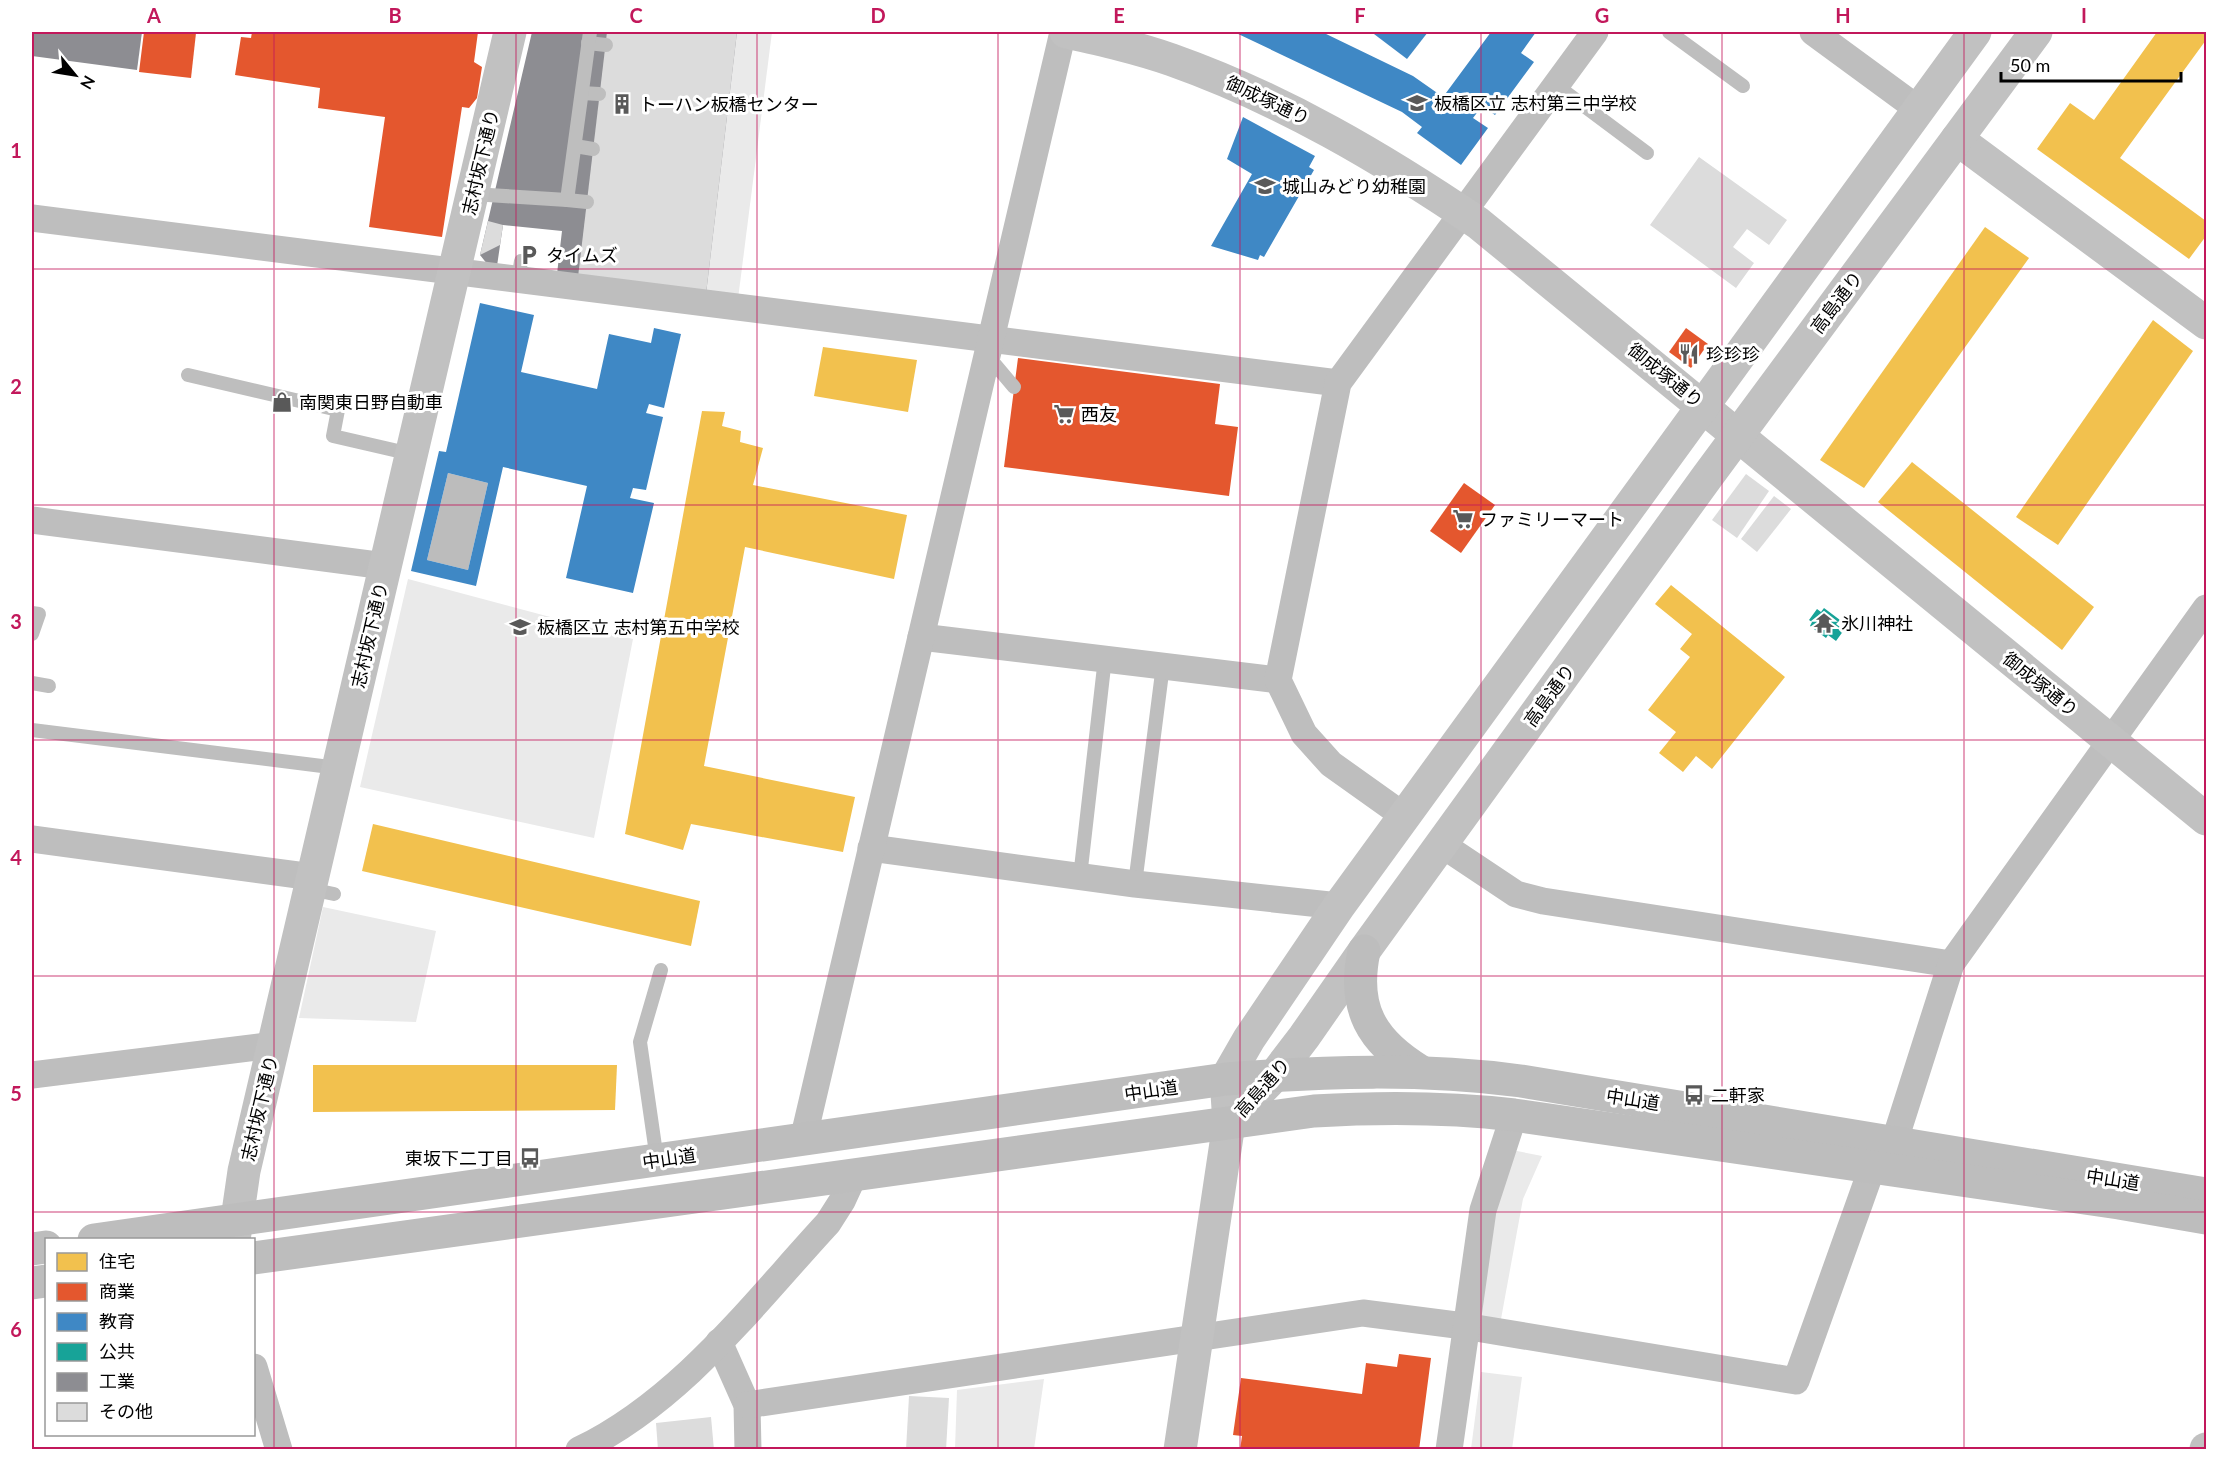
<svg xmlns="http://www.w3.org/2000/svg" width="2238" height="1481" viewBox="0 0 2238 1481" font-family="Lato,'Noto Sans JP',sans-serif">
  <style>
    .green { fill: #eaeaea }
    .water { fill: #bcbcbc }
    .homes { fill: #f2c14e }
    .shops { fill: #e4572e }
    .schools { fill: #3f88c5; fill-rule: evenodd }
    .public { fill: #17a398 }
    .industry { fill: #8d8d92 }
    .building { fill: #dcdcdc }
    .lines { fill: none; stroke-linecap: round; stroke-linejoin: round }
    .lane { stroke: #bebebe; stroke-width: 14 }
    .street { stroke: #bebebe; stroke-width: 27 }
    .secondary { stroke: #c1c1c1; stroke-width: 33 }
    .highway { stroke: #bdbdbd; stroke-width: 33 }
    .grid { fill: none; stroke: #c2185b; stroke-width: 1.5; stroke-opacity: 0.55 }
    .labels { text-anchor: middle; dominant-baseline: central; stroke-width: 6; stroke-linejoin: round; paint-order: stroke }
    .street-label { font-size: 18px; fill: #000; stroke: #fff }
    .poi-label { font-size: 18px; fill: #000; stroke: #fff; text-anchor: start }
    .neatline { fill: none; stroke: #c2185b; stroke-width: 2 }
    .grid-label { font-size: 20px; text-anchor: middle; font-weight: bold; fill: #c2185b }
  </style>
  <rect width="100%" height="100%" fill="#fff"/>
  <!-- green -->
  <g class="green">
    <path d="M737,32H772L738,299L706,294Z"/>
    <path d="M408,579L633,639L594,838L360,787Z"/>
    <path d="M323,907L436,931L416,1022L299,1018Z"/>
    <path d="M1512,1150L1542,1156L1523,1199L1501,1319L1473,1316L1491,1210Z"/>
    <path d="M1481,1372L1522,1377L1512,1449H1471Z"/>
    <path d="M1044,1379L1034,1449H955L957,1390Z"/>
  </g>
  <!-- water -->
  <path class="water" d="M448,473L488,483L468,570L427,560Z"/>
  <!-- homes -->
  <g class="homes">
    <path d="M2157,32H2206V40L2120,158L2206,221V236L2189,259L2037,149L2070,103L2094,120Z"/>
    <path d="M1985,227L2029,258L1864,488L1820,460Z"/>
    <path d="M2153,320L2193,351L2058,545L2016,517Z"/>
    <path d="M823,347L917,360L908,412L814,396Z"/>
    <path d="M702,411L725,412L722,426L741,431L740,442L763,448L753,485L907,515L894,579L745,547L704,766L855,797L843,852L691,824L683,850L625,834Z"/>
    <path d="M1912,462L2094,607L2062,650L1878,502Z"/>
    <path d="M1671,585L1785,677L1712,769L1696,756L1683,772L1659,753L1676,732L1648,710L1690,657L1680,649L1692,634L1655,604Z"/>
    <path d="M373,824L700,901L691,946L362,871Z"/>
    <path d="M313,1065H617L615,1110L313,1112Z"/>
  </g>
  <!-- shops -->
  <g class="shops">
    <path d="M144,32L196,33L191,78L139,72Z"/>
    <path d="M252,32H478L474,62L482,67L477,98L469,108L462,107L442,237L369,227L385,117L318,108L320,88L235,75L241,37L251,38Z"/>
    <path d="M1686,328L1708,344L1691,368L1669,352Z"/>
    <path d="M1018,358L1220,384L1215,424L1238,427L1229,496L1004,467Z"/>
    <path d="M1464,483L1495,505L1461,553L1430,531Z"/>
    <path d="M1399,1354L1431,1358L1419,1450H1240L1242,1436L1233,1435L1241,1378L1362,1394L1366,1363L1397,1367Z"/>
  </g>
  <!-- schools -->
  <g class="schools">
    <path d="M1234,32H1322L1413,76L1443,97L1491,32H1536L1521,53L1534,62L1495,115L1482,106L1473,118L1488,128L1461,165L1417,133L1422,127L1402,112Z"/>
    <path d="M1376,32H1428L1407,59L1374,34Z"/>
    <path d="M1243,117L1315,156L1309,167L1314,170L1264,257L1260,255L1258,260L1211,246L1252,174L1227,159Z"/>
    <path d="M480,303L534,315L521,372L597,389L609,334L651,343L654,328L681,334L664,408L649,404L646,413L663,417L646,490L633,488L630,498L654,503L633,593L566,578L587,486L503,467L476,586L411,571L439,451L446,452ZM448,473L488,483L468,570L427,560Z"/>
  </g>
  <!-- public -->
  <path class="public" d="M1824,608L1840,620L1836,624L1844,630L1836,641L1828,635L1826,638L1810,626L1812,622L1809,620L1817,609L1821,612Z"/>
  <!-- industry -->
  <g class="industry">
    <path d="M32,32H142L137,70L32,56Z"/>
    <path d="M532,32H737L706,294L557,274L562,231L503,225L497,266L488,265L480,255Z"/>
  </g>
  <!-- building -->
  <g class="building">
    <path d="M607,32H737L706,294L578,277Z"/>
    <path d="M1699,157L1787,220L1769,245L1747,229L1733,247L1754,263L1736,288L1650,225Z"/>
    <path d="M488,221L503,225L500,245L480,255Z"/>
    <path d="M1746,474L1769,491L1737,538L1712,520Z"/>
    <path d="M1774,496L1791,509L1757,552L1741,539Z"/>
    <path d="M909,1396L949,1398L946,1450H906Z"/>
    <path d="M711,1417L714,1450H658L656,1423Z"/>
  </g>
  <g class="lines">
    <!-- lane -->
    <g class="lane">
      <path d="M1669,32L1743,86"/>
      <path d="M588,43L606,45"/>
      <path d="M1556,85L1647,153"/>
      <path d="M582,93L599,94"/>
      <path d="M575,146L593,149"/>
      <path d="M473,194L567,200"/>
      <path d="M587,202L567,200L590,32"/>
      <path d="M518,281L521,261"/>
      <path d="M987,355L1014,387"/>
      <path d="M188,375L338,410L333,436L411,454"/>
      <path d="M32,613L39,614L32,634"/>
      <path d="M32,683L49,686"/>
      <path d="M32,730L338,768"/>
      <path d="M1080,877L1105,658"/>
      <path d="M1135,884L1163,665"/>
      <path d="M310,889L334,894"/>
      <path d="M657,1160L640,1042L661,970"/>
    </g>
    <!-- street -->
    <g class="street">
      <path d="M1813,32L1918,109"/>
      <path d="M32,218L1338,383"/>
      <path d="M32,520L385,566"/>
      <path d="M921,637L1278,680"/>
      <path d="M1404,816L1331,764L1304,734L1278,680L1338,383L1595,32"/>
      <path d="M32,839L313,877"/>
      <path d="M1441,844L1516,894L1543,901L1951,964"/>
      <path d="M871,848L1135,884L1339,906"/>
      <path d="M32,1075L274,1045"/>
      <path d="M803,1140L1063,32"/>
      <path d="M1894,1143L1951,964L2206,608"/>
      <path d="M719,1342L747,1405L748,1450"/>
      <path d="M254,1367L279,1450"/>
      <path d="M747,1405L1363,1313L1464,1326L1796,1381L1872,1168"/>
      <path d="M579,1450C681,1401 753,1304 828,1223L842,1201L854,1175"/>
      <path d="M1449,1450L1483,1210L1514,1115"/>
    </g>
    <!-- secondary -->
    <g class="secondary">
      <path d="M1066,32C1102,40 1138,48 1172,60C1282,99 1382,158 1478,223L2206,819"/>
      <path d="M1957,139L2206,323"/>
      <path d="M1229,1123L1275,1075L1304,1037L1364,951L1707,477L2036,32"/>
      <path d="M234,1240L244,1171L510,32"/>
      <path d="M1180,1450L1229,1123L1226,1079L1249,1039L1339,906L1975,32"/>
      <path d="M2206,1450V1449"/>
    </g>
    <!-- highway -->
    <g class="highway">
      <path d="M1364,951C1352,1008 1371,1041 1420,1071"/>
      <path d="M94,1240L1226,1079C1325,1071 1422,1068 1521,1081L2206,1194"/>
      <path d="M32,1249L46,1247"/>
      <path d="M254,1258L1314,1111C1382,1107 1447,1107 1514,1115L2119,1203L2206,1218"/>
      <path d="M32,1283L46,1281"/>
    </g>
  </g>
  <!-- grid -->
  <path class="grid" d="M274,32V1450M516,32V1450M757,32V1450M998,32V1450M1240,32V1450M1481,32V1450M1722,32V1450M1964,32V1450M32,269H2206M32,505H2206M32,740H2206M32,976H2206M32,1212H2206"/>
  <!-- icons -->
  <defs>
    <g id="school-bare" transform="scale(1.62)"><path d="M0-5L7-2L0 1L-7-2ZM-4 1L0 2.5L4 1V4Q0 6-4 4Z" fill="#595959" stroke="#fff" stroke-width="2.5" paint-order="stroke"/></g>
    <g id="building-bare" transform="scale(1.62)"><path d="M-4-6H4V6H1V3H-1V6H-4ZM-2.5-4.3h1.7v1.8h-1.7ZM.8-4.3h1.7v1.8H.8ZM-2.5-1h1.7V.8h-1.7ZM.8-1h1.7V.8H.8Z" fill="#595959" stroke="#fff" stroke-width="2.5" paint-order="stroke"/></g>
    <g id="parking-bare" transform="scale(1.62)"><path d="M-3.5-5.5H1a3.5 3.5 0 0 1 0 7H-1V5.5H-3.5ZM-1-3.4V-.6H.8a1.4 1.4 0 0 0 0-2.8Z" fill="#595959" stroke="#fff" stroke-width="2.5" paint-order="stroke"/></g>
    <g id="restaurant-bare" transform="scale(1.62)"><path d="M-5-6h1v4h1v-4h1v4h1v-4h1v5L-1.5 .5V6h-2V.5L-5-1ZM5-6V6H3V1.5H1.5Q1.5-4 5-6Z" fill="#595959" stroke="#fff" stroke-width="2.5" paint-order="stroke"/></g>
    <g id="shop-bare" transform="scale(1.62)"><path d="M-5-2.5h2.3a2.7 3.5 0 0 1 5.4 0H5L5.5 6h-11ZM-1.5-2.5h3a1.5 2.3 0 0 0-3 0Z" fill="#595959" stroke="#fff" stroke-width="2.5" paint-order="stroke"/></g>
    <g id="supermarket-bare" transform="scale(1.62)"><path d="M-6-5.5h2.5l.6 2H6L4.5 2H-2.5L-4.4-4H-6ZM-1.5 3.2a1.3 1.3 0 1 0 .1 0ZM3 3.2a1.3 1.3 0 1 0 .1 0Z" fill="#595959" stroke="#fff" stroke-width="2.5" paint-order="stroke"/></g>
    <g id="temple-bare" transform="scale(1.62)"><path d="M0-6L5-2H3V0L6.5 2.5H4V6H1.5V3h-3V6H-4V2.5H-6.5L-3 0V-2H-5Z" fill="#595959" stroke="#fff" stroke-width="2.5" paint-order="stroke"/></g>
    <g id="bus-bare" transform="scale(1.62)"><path d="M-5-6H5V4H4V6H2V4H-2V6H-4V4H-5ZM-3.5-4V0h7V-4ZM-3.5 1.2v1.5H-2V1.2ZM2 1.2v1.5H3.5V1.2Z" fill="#595959" stroke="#fff" stroke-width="2.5" paint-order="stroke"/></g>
  </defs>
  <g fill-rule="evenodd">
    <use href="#school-bare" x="1417" y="103"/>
    <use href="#building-bare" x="622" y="104"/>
    <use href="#school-bare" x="1265" y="186"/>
    <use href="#parking-bare" x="529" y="255"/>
    <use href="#restaurant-bare" x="1689" y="354"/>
    <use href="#shop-bare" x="282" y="402"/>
    <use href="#supermarket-bare" x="1064" y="414"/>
    <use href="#supermarket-bare" x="1463" y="519"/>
    <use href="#temple-bare" x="1824" y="623"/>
    <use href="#school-bare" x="520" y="627"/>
    <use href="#bus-bare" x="1694" y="1095"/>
    <use href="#bus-bare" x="530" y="1158"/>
  </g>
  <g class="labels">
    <!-- street labels -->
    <g class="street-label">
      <text transform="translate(1268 100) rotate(25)">御成塚通り</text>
      <text transform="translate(480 162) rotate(-77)">志村坂下通り</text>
      <text transform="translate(1836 302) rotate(-53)">高島通り</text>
      <text transform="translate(1666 375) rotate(39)">御成塚通り</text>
      <text transform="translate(369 635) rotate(-77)">志村坂下通り</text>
      <text transform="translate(2041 684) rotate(39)">御成塚通り</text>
      <text transform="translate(1549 695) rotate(-54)">高島通り</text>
      <text transform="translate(1262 1087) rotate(-48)">高島通り</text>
      <text transform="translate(1151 1090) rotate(-8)">中山道</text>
      <text transform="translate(1633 1099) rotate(9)">中山道</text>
      <text transform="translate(259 1108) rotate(-77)">志村坂下通り</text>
      <text transform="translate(669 1158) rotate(-8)">中山道</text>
      <text transform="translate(2113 1179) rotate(9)">中山道</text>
    </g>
    <!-- poi labels -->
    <g class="poi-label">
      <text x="1434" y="103">板橋区立 志村第三中学校</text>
      <text x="639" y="104">トーハン板橋センター</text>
      <text x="1282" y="186">城山みどり幼稚園</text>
      <text x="546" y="255">タイムズ</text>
      <text x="1706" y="354">珍珍珍</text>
      <text x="299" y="402">南関東日野自動車</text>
      <text x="1081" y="414">西友</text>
      <text x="1480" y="519">ファミリーマート</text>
      <text x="1841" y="623">氷川神社</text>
      <text x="537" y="627">板橋区立 志村第五中学校</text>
      <text x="1711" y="1095">二軒家</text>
      <text x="513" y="1158" text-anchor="end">東坂下二丁目</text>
    </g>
  </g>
  <!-- border -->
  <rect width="2238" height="1481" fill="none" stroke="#ffffff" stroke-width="66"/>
  <!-- legend -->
  <rect x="45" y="1238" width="210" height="198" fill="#ffffff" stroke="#999999" stroke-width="1.5"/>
  <rect x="57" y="1253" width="30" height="18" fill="#f2c14e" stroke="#999999" stroke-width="1.5"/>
  <text x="99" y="1268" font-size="18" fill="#000000">住宅</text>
  <rect x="57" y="1283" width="30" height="18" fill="#e4572e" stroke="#999999" stroke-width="1.5"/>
  <text x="99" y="1298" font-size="18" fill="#000000">商業</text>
  <rect x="57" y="1313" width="30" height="18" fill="#3f88c5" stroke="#999999" stroke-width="1.5"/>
  <text x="99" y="1328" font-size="18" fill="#000000">教育</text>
  <rect x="57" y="1343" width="30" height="18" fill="#17a398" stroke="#999999" stroke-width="1.5"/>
  <text x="99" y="1358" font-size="18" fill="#000000">公共</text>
  <rect x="57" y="1373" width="30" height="18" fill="#8d8d92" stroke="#999999" stroke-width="1.5"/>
  <text x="99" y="1388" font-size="18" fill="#000000">工業</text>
  <rect x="57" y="1403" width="30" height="18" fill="#dcdcdc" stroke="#999999" stroke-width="1.5"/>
  <text x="99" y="1418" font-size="18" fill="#000000">その他</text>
  <!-- north arrow -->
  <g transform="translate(75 75) rotate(120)" stroke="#ffffff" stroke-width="4.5" paint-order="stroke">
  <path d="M0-4.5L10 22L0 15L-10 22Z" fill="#000000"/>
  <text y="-9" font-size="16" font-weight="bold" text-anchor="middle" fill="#000000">N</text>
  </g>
  <!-- scale -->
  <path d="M2001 72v9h180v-9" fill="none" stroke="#000000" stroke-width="3"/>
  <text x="2010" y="72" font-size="18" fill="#000000" stroke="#ffffff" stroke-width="4.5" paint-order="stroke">50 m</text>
  <rect x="33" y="33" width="2172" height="1415" class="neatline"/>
  <g class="grid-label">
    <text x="154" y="23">A</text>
    <text x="395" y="23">B</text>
    <text x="636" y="23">C</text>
    <text x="878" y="23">D</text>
    <text x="1119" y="23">E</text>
    <text x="1360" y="23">F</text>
    <text x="1602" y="23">G</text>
    <text x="1843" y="23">H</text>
    <text x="2084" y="23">I</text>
    <text x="16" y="158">1</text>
    <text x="16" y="394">2</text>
    <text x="16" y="629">3</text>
    <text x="16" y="865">4</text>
    <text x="16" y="1101">5</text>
    <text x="16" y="1337">6</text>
  </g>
</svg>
